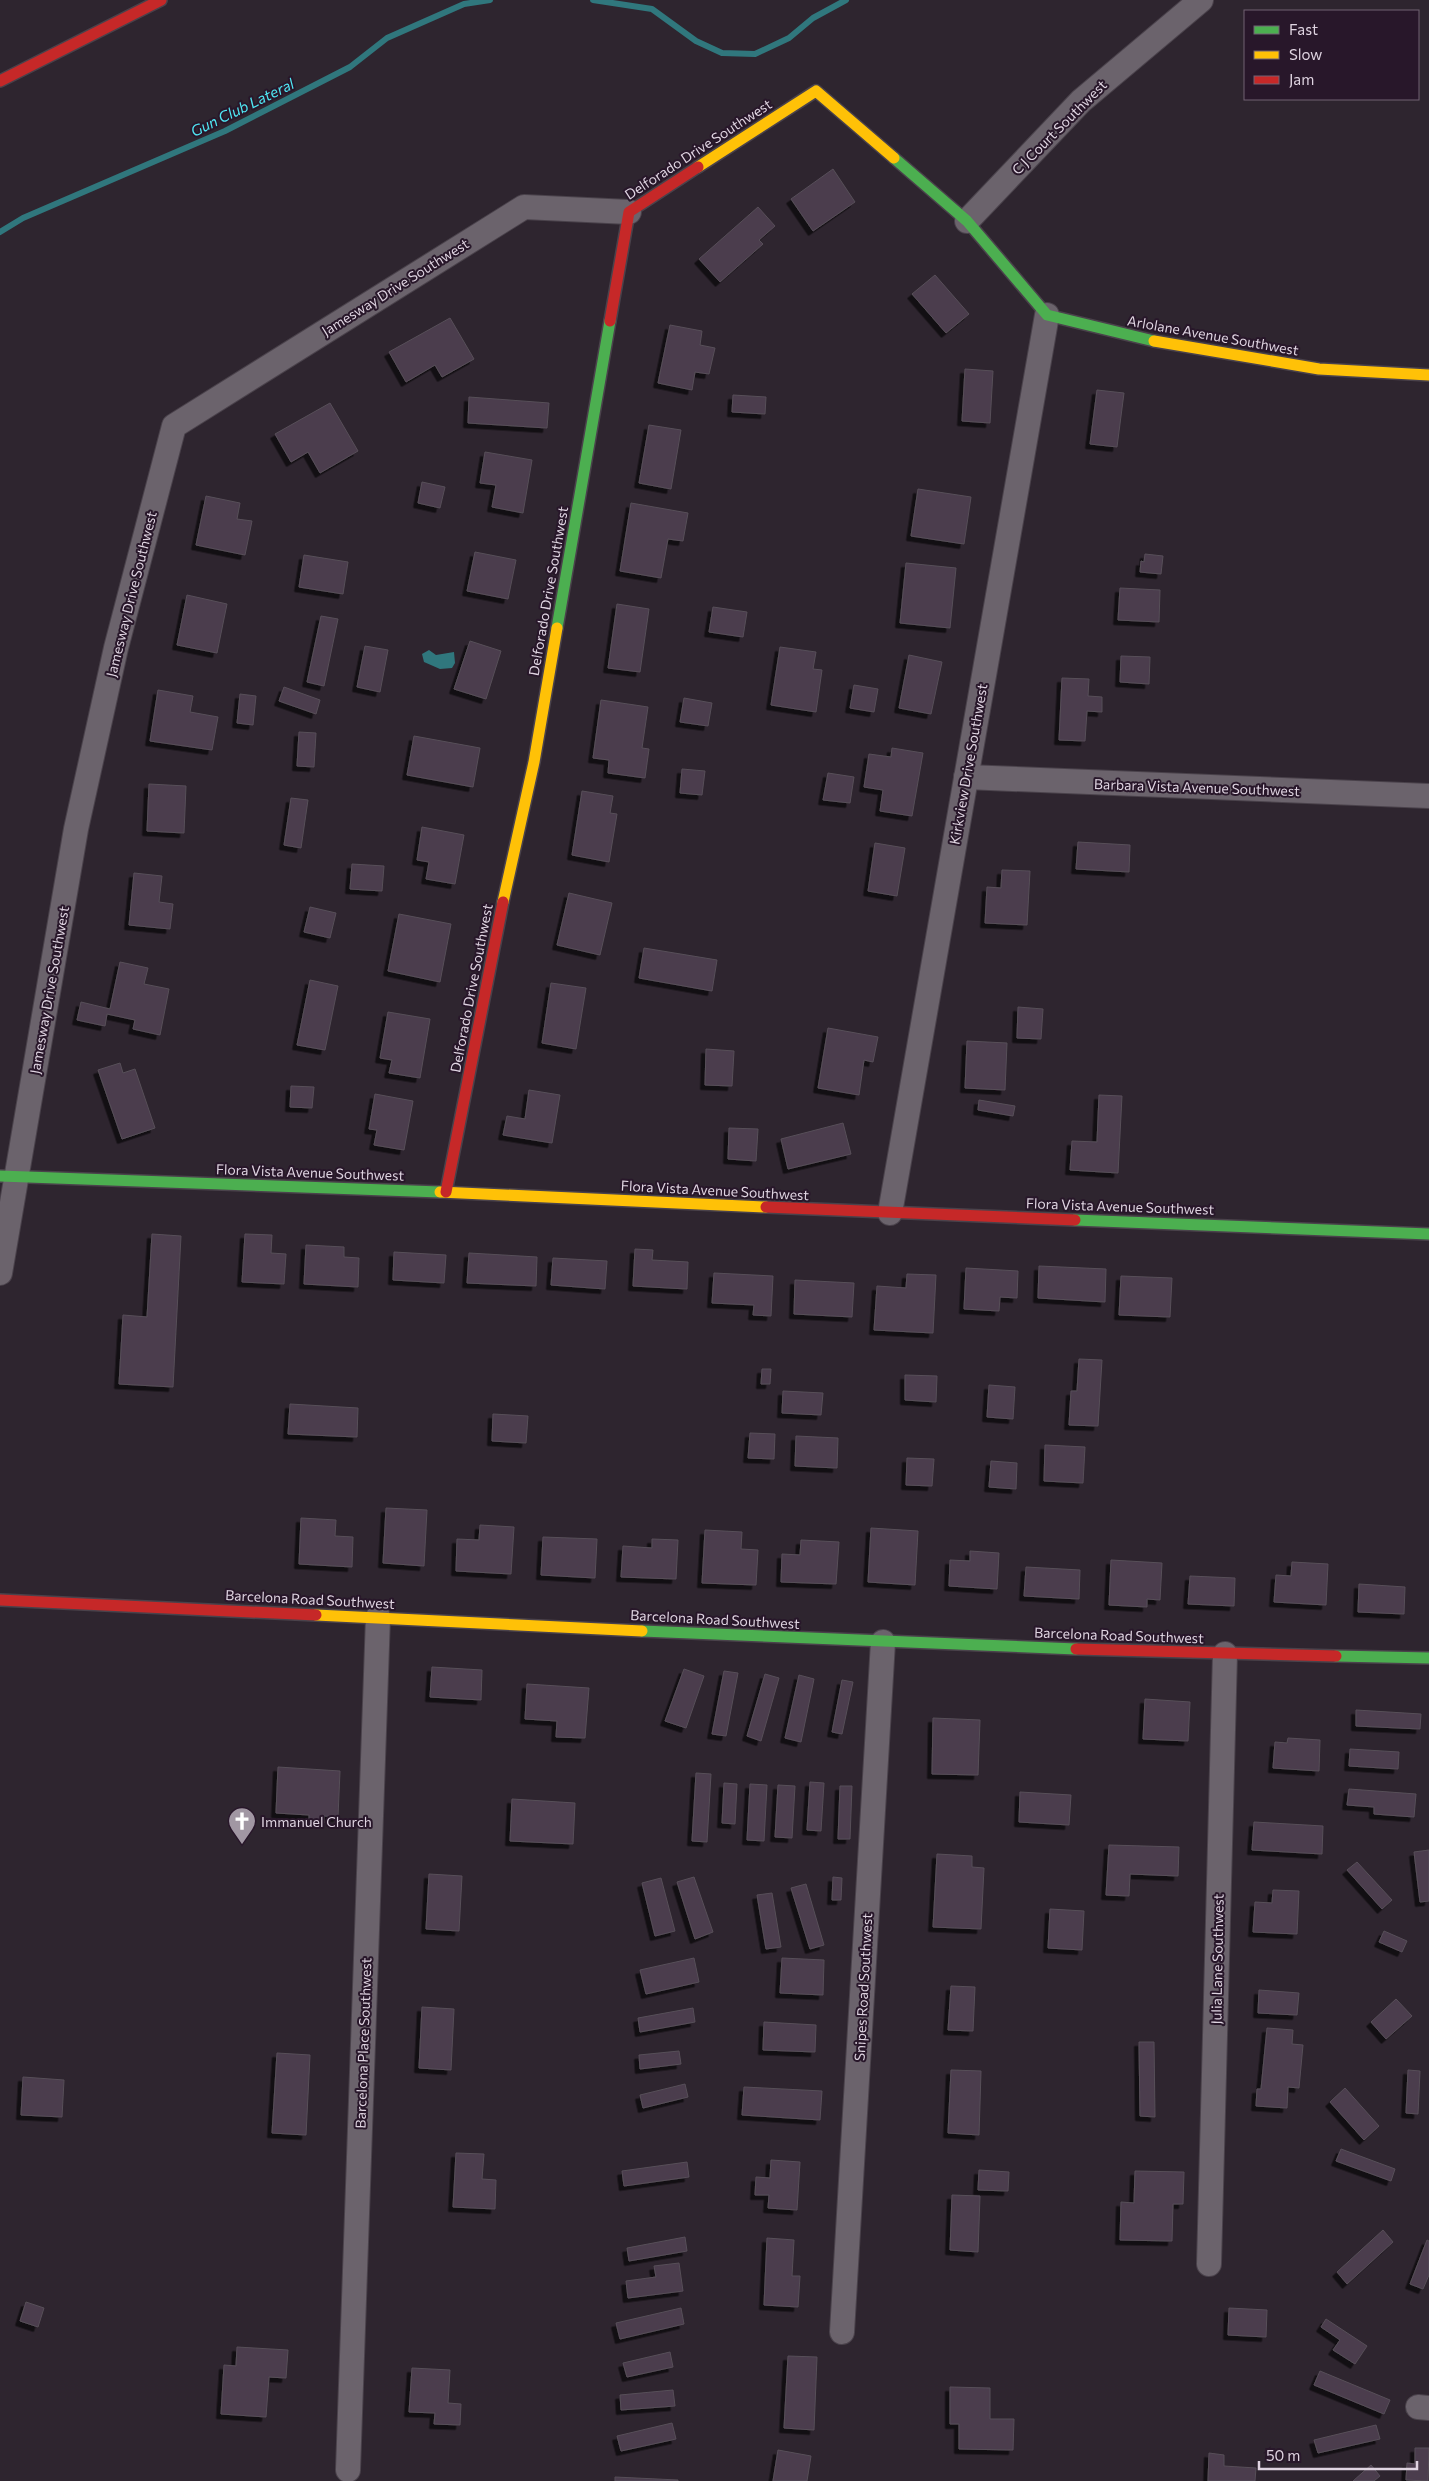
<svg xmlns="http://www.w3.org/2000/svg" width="1429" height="2481" viewBox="0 0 1429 2481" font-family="Commissioner,sans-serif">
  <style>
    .water { fill: #30777d }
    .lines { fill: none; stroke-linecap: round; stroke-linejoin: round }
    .stream { stroke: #30777d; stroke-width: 6 }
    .building { fill: #4b3c4e; stroke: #574f58; filter: url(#shadow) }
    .street-casing { stroke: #4a424b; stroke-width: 26 }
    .fast-casing { stroke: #4a424b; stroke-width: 14 }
    .slow-casing { stroke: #4a424b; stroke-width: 14 }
    .jam-casing { stroke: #4a424b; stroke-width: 14 }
    .street { stroke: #6b636c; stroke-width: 24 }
    .fast { stroke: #4caf50; stroke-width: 11 }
    .slow { stroke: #ffc107; stroke-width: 11 }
    .jam { stroke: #c62828; stroke-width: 11 }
    .labels { text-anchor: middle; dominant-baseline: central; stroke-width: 4; stroke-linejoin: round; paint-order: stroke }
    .street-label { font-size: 14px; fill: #dfd4e1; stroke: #28172a }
    .poi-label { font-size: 14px; fill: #dfd4e1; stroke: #28172a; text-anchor: start }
    .water-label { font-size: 15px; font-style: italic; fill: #50e7f3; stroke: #28172a }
  </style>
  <defs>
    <filter id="shadow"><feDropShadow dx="-4.5" dy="4.5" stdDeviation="0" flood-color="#0009"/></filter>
  </defs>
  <rect width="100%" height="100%" fill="#2e252f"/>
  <!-- water -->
  <path class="water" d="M429,650L436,655L454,652L455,663L452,668L440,669L424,662L422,654Z"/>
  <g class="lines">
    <!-- stream -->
    <g class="stream">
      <path d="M593,0L652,9L696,41L722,53L755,54L789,38L813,18L846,0"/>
      <path d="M0,232L23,218L225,131L350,67L387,38L464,4L490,0"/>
    </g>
  </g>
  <!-- building -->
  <g class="building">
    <path d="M833,169L855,202L813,231L791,199Z"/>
    <path d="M758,207L775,226L759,240L763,244L720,282L699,259Z"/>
    <path d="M935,275L969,314L946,333L912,294Z"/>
    <path d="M450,318L474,359L442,377L435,365L406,382L389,352Z"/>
    <path d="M670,325L702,331L700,345L715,348L709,374L695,372L692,390L658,383Z"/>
    <path d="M965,369L993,371L990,423L962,421Z"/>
    <path d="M1097,390L1124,393L1117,447L1090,444Z"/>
    <path d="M733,395L766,397L765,414L732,412Z"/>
    <path d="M469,397L549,403L547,428L468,423Z"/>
    <path d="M330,403L358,451L320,473L308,452L291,462L275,434Z"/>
    <path d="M649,425L681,430L671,489L639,483Z"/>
    <path d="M485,452L532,460L523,513L492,507L496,485L480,483Z"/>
    <path d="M422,482L445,487L440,508L418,503Z"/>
    <path d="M918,489L971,497L964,544L911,536Z"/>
    <path d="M206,496L240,503L237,519L252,521L245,555L196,545Z"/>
    <path d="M631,503L688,513L683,541L668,539L661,578L620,571Z"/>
    <path d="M475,552L516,560L508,599L467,591Z"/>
    <path d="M1145,554L1163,556L1161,574L1140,572L1141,561L1144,562Z"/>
    <path d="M304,555L348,562L343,594L299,587Z"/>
    <path d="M906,563L956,568L950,628L900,623Z"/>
    <path d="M1120,588L1160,590L1159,622L1118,620Z"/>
    <path d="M187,595L227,604L217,653L177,645Z"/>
    <path d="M617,604L649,609L640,672L608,668Z"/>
    <path d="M713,607L747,612L743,637L709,632Z"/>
    <path d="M321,616L338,619L324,686L307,682Z"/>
    <path d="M470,641L501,651L486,699L454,689Z"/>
    <path d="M365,646L388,650L380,692L357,687Z"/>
    <path d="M780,647L816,652L813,669L822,670L816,712L771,705Z"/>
    <path d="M909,655L942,662L931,714L899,708Z"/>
    <path d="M1121,656L1150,657L1149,684L1120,682Z"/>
    <path d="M1062,678L1089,679L1088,696L1102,697V712L1087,711L1085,741L1059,740Z"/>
    <path d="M854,685L878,689L874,712L850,708Z"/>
    <path d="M284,687L320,700L316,714L279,701Z"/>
    <path d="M158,690L193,696L190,712L218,717L212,750L150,741Z"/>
    <path d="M240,694L256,696L253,725L237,723Z"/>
    <path d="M684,698L712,703L708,726L680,722Z"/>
    <path d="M601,700L648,707L642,748L649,749L645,778L608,773L609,760L593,758Z"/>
    <path d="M299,732L316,733L314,767L297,766Z"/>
    <path d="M414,736L480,748L473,787L407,775Z"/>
    <path d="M892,748L923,753L912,816L880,811L883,790L864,787L869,754L891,757Z"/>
    <path d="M682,769L705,771L702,795L680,793Z"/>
    <path d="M828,773L854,777L850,803L823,800Z"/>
    <path d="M149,784L186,786L184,833L147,831Z"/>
    <path d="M582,791L613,796L610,813L617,814L609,862L572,855Z"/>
    <path d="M291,798L308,800L301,848L284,845Z"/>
    <path d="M422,827L464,835L455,884L426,879L429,862L417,860Z"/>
    <path d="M1078,842L1130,845L1129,872L1076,869Z"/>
    <path d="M875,843L905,848L897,896L868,891Z"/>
    <path d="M352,864L384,866L382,891L350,889Z"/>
    <path d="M1002,870L1030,871L1027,925L985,923L987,887L1001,888Z"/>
    <path d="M134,873L162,876L159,902L173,904L170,929L129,925Z"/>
    <path d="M569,893L612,903L600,955L557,945Z"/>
    <path d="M310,907L336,913L330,938L304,932Z"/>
    <path d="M399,914L451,924L440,982L388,971Z"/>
    <path d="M644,948L717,960L712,991L639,978Z"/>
    <path d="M120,962L148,968L144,984L169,989L160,1035L133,1029L135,1020L107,1014L105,1026L77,1020L81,1002L110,1009Z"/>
    <path d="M310,980L338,986L325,1050L297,1045Z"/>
    <path d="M551,983L586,988L576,1049L542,1043Z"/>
    <path d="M1018,1007L1043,1009L1041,1039L1017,1038Z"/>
    <path d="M388,1012L430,1019L420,1078L389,1073L392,1060L380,1058Z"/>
    <path d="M828,1028L878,1037L873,1062L864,1060L859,1095L818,1088Z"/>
    <path d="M967,1041L1007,1043L1005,1090L965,1088Z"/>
    <path d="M706,1049L734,1051L732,1086L705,1085Z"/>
    <path d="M120,1063L123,1073L135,1069L155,1128L122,1139L98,1070Z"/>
    <path d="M291,1086L314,1087L312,1108L290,1107Z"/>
    <path d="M529,1090L560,1095L552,1143L503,1135L507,1116L525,1119Z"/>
    <path d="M375,1094L413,1101L404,1150L374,1145L377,1130L369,1129Z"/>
    <path d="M1099,1095L1122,1096L1118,1173L1070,1170L1072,1141L1097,1142Z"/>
    <path d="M979,1100L1015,1106L1013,1116L978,1110Z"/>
    <path d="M843,1123L851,1154L788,1169L781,1139Z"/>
    <path d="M729,1128L758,1129L756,1161L728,1159Z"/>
    <path d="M152,1234L181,1236L173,1387L119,1384L123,1315L147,1317Z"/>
    <path d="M245,1234L272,1235L271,1253L286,1254L284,1284L242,1282Z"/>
    <path d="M306,1245L344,1247V1257L359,1258L358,1287L304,1284Z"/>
    <path d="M635,1249L653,1250L652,1260L688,1262L687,1289L633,1286Z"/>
    <path d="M394,1252L446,1255L444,1283L393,1280Z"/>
    <path d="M469,1253L537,1257L536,1286L467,1283Z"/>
    <path d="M553,1258L607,1261L605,1289L551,1285Z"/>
    <path d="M1039,1266L1106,1269L1105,1302L1038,1298Z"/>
    <path d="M966,1268L1018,1271L1017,1298L1000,1297L999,1311L964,1309Z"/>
    <path d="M714,1273L773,1276L771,1316L753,1315L754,1305L712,1303Z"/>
    <path d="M907,1274L936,1275L933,1333L874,1330L877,1286L906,1288Z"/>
    <path d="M1121,1276L1172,1278L1170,1317L1119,1315Z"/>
    <path d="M795,1280L854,1283L852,1317L794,1314Z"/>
    <path d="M1079,1359L1102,1360L1098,1426L1069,1425L1071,1391H1077Z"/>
    <path d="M762,1369H771L770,1384H761Z"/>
    <path d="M905,1375L937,1376L936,1402L905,1400Z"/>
    <path d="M989,1385L1015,1387L1013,1419L987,1417Z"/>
    <path d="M783,1391L823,1393L821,1415L782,1413Z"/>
    <path d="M290,1404L358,1408L357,1437L288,1434Z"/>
    <path d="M493,1414L528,1416L526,1443L492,1441Z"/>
    <path d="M750,1433L775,1434L774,1459L748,1458Z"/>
    <path d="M796,1436L838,1438L837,1468L795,1466Z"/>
    <path d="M1045,1445L1085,1447L1083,1483L1044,1481Z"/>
    <path d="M907,1458L934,1459L932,1486L906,1485Z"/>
    <path d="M991,1461L1017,1463L1016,1489L989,1487Z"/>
    <path d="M386,1508L427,1510L424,1566L383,1563Z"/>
    <path d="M301,1518L336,1520L335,1536L353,1537L352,1567L299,1564Z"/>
    <path d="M480,1525L514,1527L511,1574L456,1571L457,1539L479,1540Z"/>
    <path d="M871,1528L918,1531L915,1585L868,1582Z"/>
    <path d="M705,1530L742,1532L741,1549L758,1550L756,1585L702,1583Z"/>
    <path d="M543,1537L597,1539L595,1578L541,1575Z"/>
    <path d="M652,1539L678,1540L676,1579L621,1577L623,1546L652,1548Z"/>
    <path d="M801,1540L839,1542L836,1584L781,1582L782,1554L800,1555Z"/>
    <path d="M970,1551L999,1553L997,1589L949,1586L950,1560L970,1561Z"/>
    <path d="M1111,1560L1162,1563L1160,1600L1147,1599V1607L1109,1605Z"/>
    <path d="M1292,1562L1328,1564L1326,1605L1274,1602L1276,1575L1291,1576Z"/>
    <path d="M1026,1567L1080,1570L1079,1599L1024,1596Z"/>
    <path d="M1190,1576L1235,1578L1234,1606L1188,1604Z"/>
    <path d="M1359,1584L1405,1587L1404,1614L1358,1612Z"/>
    <path d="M432,1667L482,1670L481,1700L430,1697Z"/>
    <path d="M684,1669L704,1676L686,1728L665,1721Z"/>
    <path d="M724,1671L738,1673L726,1736L712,1734Z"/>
    <path d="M765,1674L779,1678L761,1741L747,1736Z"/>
    <path d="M799,1675L814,1679L801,1742L785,1738Z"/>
    <path d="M842,1680L853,1682L842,1734L832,1732Z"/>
    <path d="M527,1684L589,1688L585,1738L556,1737L557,1721L525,1719Z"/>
    <path d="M1145,1699L1190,1702L1188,1741L1143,1739Z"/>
    <path d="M1356,1710L1421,1714L1420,1729L1356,1726Z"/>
    <path d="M933,1718L980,1720L978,1775L932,1774Z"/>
    <path d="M1288,1738L1320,1740L1319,1771L1273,1768L1275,1742L1287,1743Z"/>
    <path d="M1350,1749L1399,1752L1398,1769L1349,1766Z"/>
    <path d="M278,1767L340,1771L338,1817L324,1816V1823L309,1822V1815L276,1813Z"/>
    <path d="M696,1773L711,1774L707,1842L692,1841Z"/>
    <path d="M810,1782L824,1783L821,1831L807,1830Z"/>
    <path d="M724,1783L737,1784L735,1824L722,1823Z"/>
    <path d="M750,1784L767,1785L764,1841L747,1840Z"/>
    <path d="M778,1785L795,1786L792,1838L775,1837Z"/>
    <path d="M840,1786H852L850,1839H838Z"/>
    <path d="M1349,1789L1416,1794L1414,1817L1374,1814V1807L1347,1805Z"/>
    <path d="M1020,1792L1071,1795L1069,1825L1019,1822Z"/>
    <path d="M512,1799L575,1803L573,1844L510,1841Z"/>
    <path d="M1254,1822L1323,1826L1322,1854L1252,1850Z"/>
    <path d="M1109,1845L1179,1847L1178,1876L1130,1874L1129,1896L1106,1895Z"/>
    <path d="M1429,1850V1901L1420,1902L1414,1852Z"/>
    <path d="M937,1854L972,1856V1867L984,1868L981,1929L933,1927Z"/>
    <path d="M1357,1862L1392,1900L1382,1909L1347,1870Z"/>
    <path d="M429,1874L462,1876L459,1931L426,1929Z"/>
    <path d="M694,1877L713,1932L695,1939L677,1882Z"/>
    <path d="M833,1877L842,1878L841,1900H832Z"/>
    <path d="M661,1878L675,1931L655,1936L642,1883Z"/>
    <path d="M806,1884L824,1945L810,1949L791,1888Z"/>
    <path d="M1273,1890L1299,1891L1297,1934L1253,1932L1255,1902L1272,1903Z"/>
    <path d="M772,1893L781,1947L766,1949L757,1895Z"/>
    <path d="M1050,1909L1084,1911L1082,1950L1048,1948Z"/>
    <path d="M1384,1931L1407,1941L1402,1952L1379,1942Z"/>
    <path d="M694,1958L699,1982L646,1994L640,1970Z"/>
    <path d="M782,1958L824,1960L823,1995L780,1993Z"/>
    <path d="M951,1986L975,1987L973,2031L948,2030Z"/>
    <path d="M1259,1990L1299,1993L1297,2015L1258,2013Z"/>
    <path d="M1396,1999L1412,2016L1386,2039L1371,2022Z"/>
    <path d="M422,2007L454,2009L451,2070L419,2068Z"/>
    <path d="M693,2008L695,2022L640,2032L638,2018Z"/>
    <path d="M764,2022L816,2025L815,2052L763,2050Z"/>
    <path d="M1267,2028L1293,2030L1292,2044L1303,2045L1299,2088L1288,2087L1287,2108L1256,2106L1257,2089H1261Z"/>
    <path d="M1139,2042H1154L1155,2117L1140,2116Z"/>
    <path d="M679,2051L681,2064L640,2069L639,2055Z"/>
    <path d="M277,2053L310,2055L306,2135L272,2133Z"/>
    <path d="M951,2070L981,2071L979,2135L948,2133Z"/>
    <path d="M1408,2070L1420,2071L1418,2114L1406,2113Z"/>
    <path d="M23,2077L64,2080L62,2117L21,2115Z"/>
    <path d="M685,2084L688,2097L643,2108L640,2095Z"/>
    <path d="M744,2087L822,2091L820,2120L742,2115Z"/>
    <path d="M1345,2088L1379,2126L1364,2140L1330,2102Z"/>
    <path d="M1341,2149L1395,2169L1391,2181L1336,2161Z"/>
    <path d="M456,2153L484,2154L482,2179L496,2180L495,2209L453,2207Z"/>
    <path d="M771,2160L800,2162L797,2210L768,2208L769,2195H755L756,2177L770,2178Z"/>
    <path d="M687,2162L689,2177L624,2186L622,2171Z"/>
    <path d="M979,2170L1009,2172L1008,2191L978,2190Z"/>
    <path d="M1135,2171L1184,2172L1183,2204H1173L1172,2241L1120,2240L1121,2202L1134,2203Z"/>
    <path d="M952,2195L980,2196L978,2252L950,2250Z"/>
    <path d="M1383,2230L1393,2242L1347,2284L1337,2272Z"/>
    <path d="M685,2237L687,2251L629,2261L627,2248Z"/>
    <path d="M767,2238L794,2240L792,2276H800L798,2307L764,2305Z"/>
    <path d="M1427,2240L1429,2241V2275L1423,2289L1410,2284Z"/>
    <path d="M679,2263L683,2291L628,2298L626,2281L656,2277L654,2266Z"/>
    <path d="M26,2302L44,2308L38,2327L20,2321Z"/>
    <path d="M681,2308L684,2324L620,2339L616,2323Z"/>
    <path d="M1229,2308L1267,2310L1266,2337L1228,2335Z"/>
    <path d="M1326,2319L1367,2346L1355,2364L1333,2350L1340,2340L1321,2327Z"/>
    <path d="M237,2347L288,2350L286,2378L269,2377L266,2417L221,2414L224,2365L236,2366Z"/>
    <path d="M670,2352L673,2367L627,2377L623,2363Z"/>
    <path d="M788,2356L817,2357L814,2430L784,2428Z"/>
    <path d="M412,2368L450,2370L448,2403L461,2404L460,2425L434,2424L435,2413L409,2412Z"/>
    <path d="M1320,2371L1390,2400L1384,2414L1314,2385Z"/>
    <path d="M950,2387L990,2388V2419H1014L1013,2450L959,2449V2424H950Z"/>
    <path d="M673,2390L675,2406L621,2410L620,2395Z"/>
    <path d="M672,2423L676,2439L621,2451L617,2436Z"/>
    <path d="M1376,2425L1380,2439L1318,2453L1314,2440Z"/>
    <path d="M1415,2448H1429L1428,2481L1406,2480L1407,2463L1415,2464Z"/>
    <path d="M778,2450L811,2456L807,2481H773Z"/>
    <path d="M1209,2453L1224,2455V2466L1256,2468L1255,2481H1208Z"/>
    <path d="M1371,2465L1380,2476L1374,2481H1353Z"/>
    <path d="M615,2477L678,2480V2481H615Z"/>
  </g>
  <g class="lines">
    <!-- street casing -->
    <g class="street-casing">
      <g id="street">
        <path d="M967,221L1081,101L1201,0"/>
        <path d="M966,777L1429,796"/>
        <path d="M890,1213L1047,315"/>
        <path d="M0,1273L76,829L116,648L174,426L524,207L629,212"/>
        <path d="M1209,2264L1225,1654"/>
        <path d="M842,2332L883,1642"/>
        <path d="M1418,2407L1429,2408"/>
        <path d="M348,2470L378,1617"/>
      </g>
    </g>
    <!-- fast casing -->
    <g class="fast-casing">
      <g id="fast">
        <path d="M894,158L967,221L1047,315L1154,341"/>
        <path d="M557,628L610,321"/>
        <path d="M0,1176L440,1192"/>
        <path d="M1075,1220L1429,1234"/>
        <path d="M642,1631L1076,1649"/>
        <path d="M1336,1656L1429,1658"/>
      </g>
    </g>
    <!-- slow casing -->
    <g class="slow-casing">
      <g id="slow">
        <path d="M698,167L816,91L894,158"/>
        <path d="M1154,341L1319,369L1429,375"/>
        <path d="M503,902L534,762L557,628"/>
        <path d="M440,1192L766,1207"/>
        <path d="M316,1615L642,1631"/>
      </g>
    </g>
    <!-- jam casing -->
    <g class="jam-casing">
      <g id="jam">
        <path d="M0,81L161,0"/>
        <path d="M610,321L629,212L698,167"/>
        <path d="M446,1192L503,902"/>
        <path d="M766,1207L1075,1220"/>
        <path d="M0,1600L316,1615"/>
        <path d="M1076,1649L1336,1656"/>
      </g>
    </g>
    <!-- street -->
    <use href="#street" class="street"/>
    <!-- fast -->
    <use href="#fast" class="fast"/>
    <!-- slow -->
    <use href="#slow" class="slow"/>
    <!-- jam -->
    <use href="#jam" class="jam"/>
  </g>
  <!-- icons -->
  <defs>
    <g id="church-pin" transform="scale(1.4375)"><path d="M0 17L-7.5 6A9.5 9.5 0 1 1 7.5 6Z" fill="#a197a3" stroke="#28172a"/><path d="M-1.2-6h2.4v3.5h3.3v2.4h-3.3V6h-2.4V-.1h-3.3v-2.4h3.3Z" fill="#fff"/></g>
  </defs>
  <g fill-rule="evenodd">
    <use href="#church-pin" x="242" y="1821"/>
  </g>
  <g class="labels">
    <!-- street labels -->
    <g class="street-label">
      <text transform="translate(1059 127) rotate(-45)">C J Court Southwest</text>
      <text transform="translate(698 149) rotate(-33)">Delforado Drive Southwest</text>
      <text transform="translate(395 287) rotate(-32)">Jamesway Drive Southwest</text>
      <text transform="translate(1213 335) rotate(10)">Arlolane Avenue Southwest</text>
      <text transform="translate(548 591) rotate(-80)">Delforado Drive Southwest</text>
      <text transform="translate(131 594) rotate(-76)">Jamesway Drive Southwest</text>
      <text transform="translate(968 764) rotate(-80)">Kirkview Drive Southwest</text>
      <text transform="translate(1197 787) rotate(2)">Barbara Vista Avenue Southwest</text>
      <text transform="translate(471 988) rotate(-79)">Delforado Drive Southwest</text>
      <text transform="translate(49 990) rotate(-80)">Jamesway Drive Southwest</text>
      <text transform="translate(310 1172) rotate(2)">Flora Vista Avenue Southwest</text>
      <text transform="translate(715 1190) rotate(3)">Flora Vista Avenue Southwest</text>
      <text transform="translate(1120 1206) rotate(2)">Flora Vista Avenue Southwest</text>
      <text transform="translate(310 1599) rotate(3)">Barcelona Road Southwest</text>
      <text transform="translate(715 1619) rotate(3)">Barcelona Road Southwest</text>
      <text transform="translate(1119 1635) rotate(2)">Barcelona Road Southwest</text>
      <text transform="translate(1217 1959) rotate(-89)">Julia Lane Southwest</text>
      <text transform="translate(863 1987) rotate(-87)">Snipes Road Southwest</text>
      <text transform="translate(363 2043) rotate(-88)">Barcelona Place Southwest</text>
    </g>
    <!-- poi labels -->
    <g class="poi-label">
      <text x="261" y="1821">Immanuel Church</text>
    </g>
    <!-- water labels -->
    <g class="water-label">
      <text transform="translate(242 107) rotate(-26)">Gun Club Lateral</text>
    </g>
  </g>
  <!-- legend -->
  <rect x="1244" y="10" width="175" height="90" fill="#28172a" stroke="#716373"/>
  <rect x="1254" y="26" width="25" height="8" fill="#4caf50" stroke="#716373"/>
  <text x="1289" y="35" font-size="15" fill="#dfd4e1">Fast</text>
  <rect x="1254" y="51" width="25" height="8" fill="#ffc107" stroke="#716373"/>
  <text x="1289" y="60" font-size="15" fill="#dfd4e1">Slow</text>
  <rect x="1254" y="76" width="25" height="8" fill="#c62828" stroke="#716373"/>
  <text x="1289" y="85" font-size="15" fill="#dfd4e1">Jam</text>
  <!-- scale -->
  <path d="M1259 2461v8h158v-8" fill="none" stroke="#dfd4e1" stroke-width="2.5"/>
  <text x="1266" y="2461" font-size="15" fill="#dfd4e1" stroke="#28172a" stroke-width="4" paint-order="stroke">50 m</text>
</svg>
